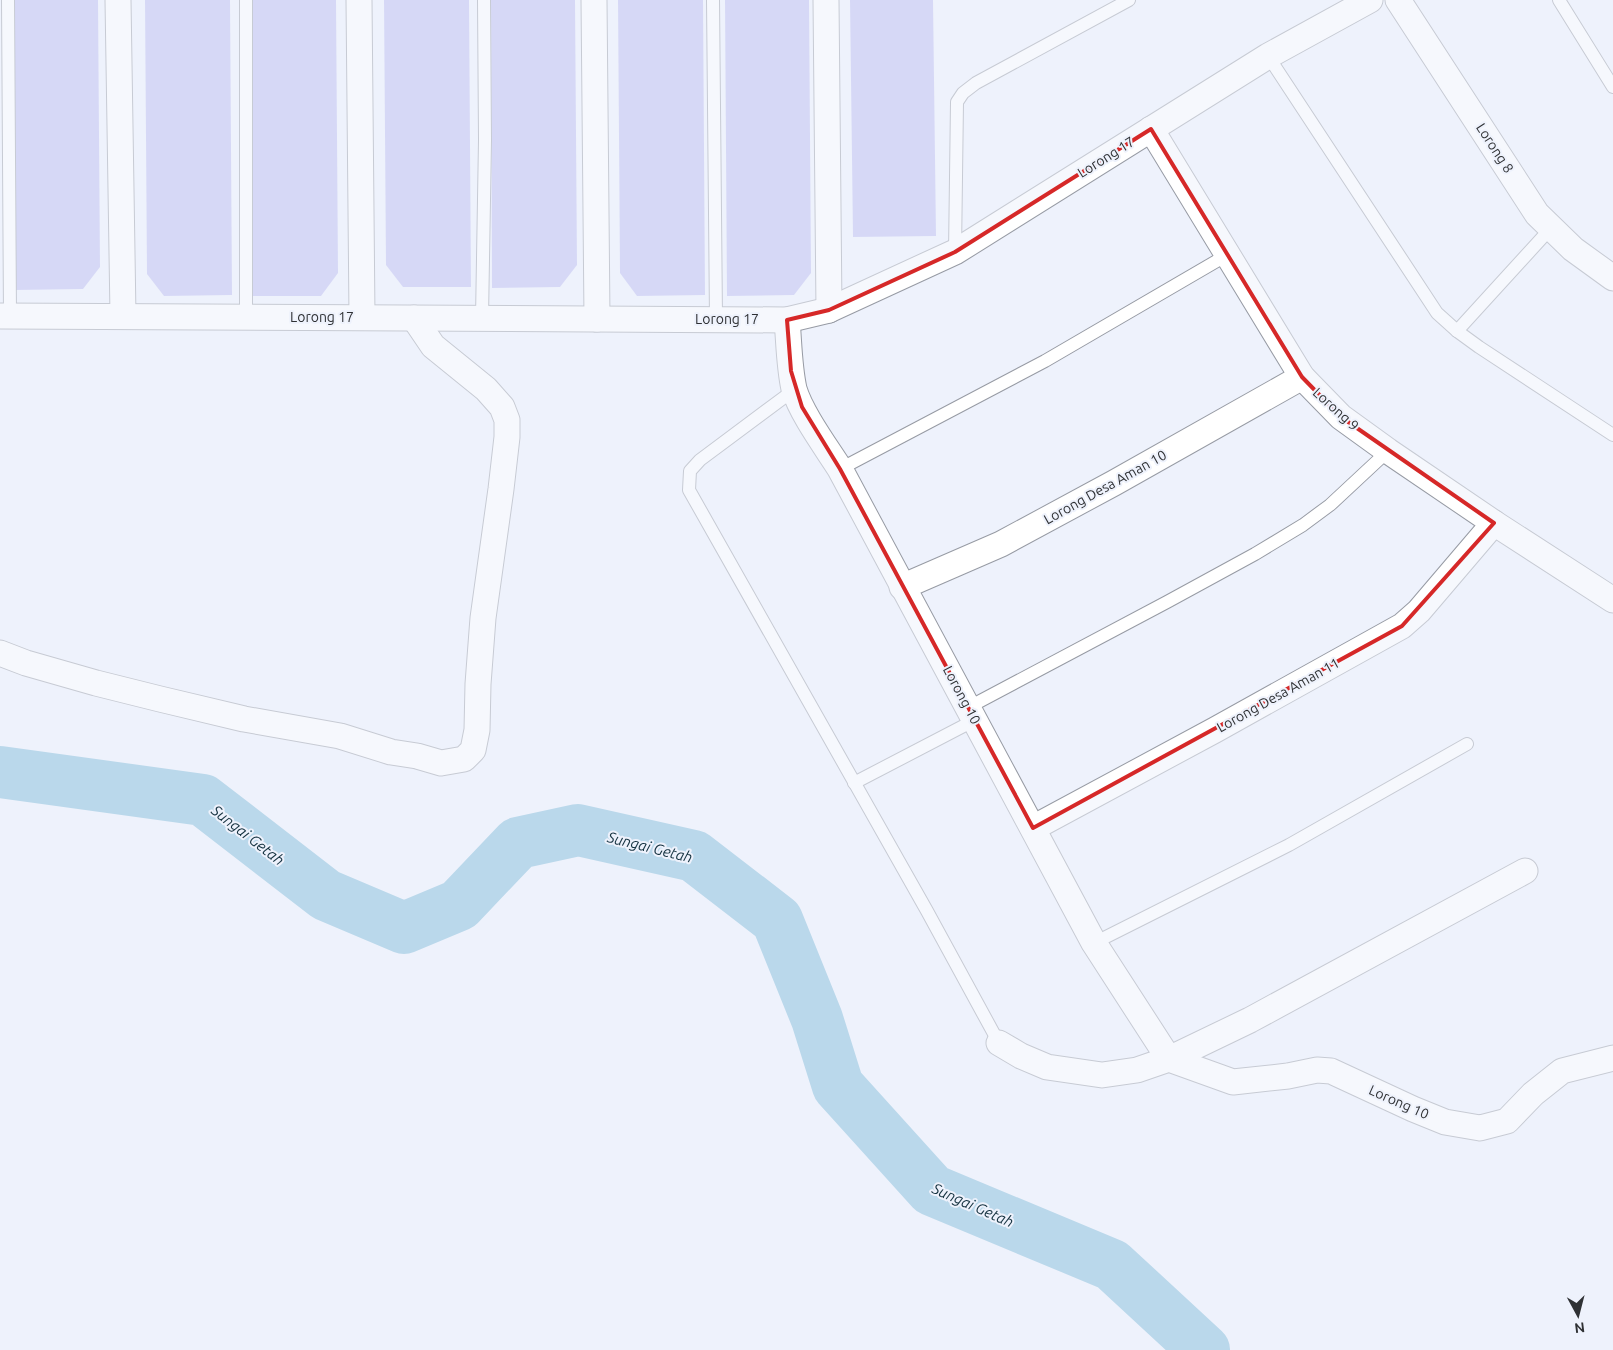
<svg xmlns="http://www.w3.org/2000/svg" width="1613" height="1350" viewBox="0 0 1613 1350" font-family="Ubuntu,sans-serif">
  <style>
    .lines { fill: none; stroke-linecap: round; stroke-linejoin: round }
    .river { stroke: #7bb8d7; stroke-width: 52 }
    .building { fill: #b9b9f0 }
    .lane-casing { stroke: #979ba4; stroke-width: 14 }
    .street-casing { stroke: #979ba4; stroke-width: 27 }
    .lane { stroke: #fff; stroke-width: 12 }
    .street { stroke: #fff; stroke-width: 25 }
    .marked { fill: none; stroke: #d62828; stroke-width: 4; stroke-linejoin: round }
    .labels { text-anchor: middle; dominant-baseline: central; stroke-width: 4; stroke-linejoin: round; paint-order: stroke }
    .street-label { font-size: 14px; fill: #2f3134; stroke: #eef2fc }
    .water-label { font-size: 15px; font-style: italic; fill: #153240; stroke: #eef2fc }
  </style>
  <rect width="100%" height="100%" fill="#eef2fc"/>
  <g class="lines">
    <!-- river -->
    <path class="river" d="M0,772L203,800L326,895L404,928L459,905L518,843L578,830L694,856L777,920L817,1019L838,1086L932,1190L1112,1265L1204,1350"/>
  </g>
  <!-- building -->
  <g class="building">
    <path d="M13,0H98L100,267L83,289L15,290Z"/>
    <path d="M145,0H230L232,295L164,296L147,274Z"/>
    <path d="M251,0H336L338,273L321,296H253Z"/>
    <path d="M384,0H469L471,287H403L386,265Z"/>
    <path d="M491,0H575L577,265L560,287L492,288Z"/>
    <path d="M618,0H703L705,295L637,296L620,273Z"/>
    <path d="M725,0H809L811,273L794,295L727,296Z"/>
    <path d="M850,0H933L936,236L853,237Z"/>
  </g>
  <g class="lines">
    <!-- lane casing -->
    <g class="lane-casing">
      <g id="lane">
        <path d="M8,0L10,316"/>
        <path d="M246,0V317"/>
        <path d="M713,0L716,319"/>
        <path d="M1559,0L1613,87"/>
        <path d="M1268,56L1437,313L1457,331L1479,347L1613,435"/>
        <path d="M955,252L957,102L963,93L976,83L1129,0"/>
        <path d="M482,318L485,140L484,0"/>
        <path d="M1457,331L1551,228"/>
        <path d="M794,390L700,460L690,471L689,490L927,911L999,1043"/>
        <path d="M840,469L1045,361L1227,255"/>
        <path d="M969,707L1167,602L1255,554L1303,525L1330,505L1388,451"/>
        <path d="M854,783L975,720"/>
        <path d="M1094,943L1289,845L1467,744"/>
      </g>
    </g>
    <!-- street casing -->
    <g class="street-casing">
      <g id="street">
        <path d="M118,0L123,316"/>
        <path d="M359,0L362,317"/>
        <path d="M594,0L597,319"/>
        <path d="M826,0L829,310"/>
        <path d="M1398,0L1537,214L1573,249L1613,278"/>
        <path d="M1151,129L1302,377L1341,417L1388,451L1494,523L1613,600"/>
        <path d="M0,316L787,320L829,310L955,252L1268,56L1370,0"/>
        <path d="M787,320C789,342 789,366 794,389C801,413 826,447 840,469L1094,943L1169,1059L1250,1020L1525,871"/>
        <path d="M902,587L1001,544L1114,483L1302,377"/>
        <path d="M0,653L26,663L96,683L160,699L244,719L340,736L391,752L417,756L441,763L464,759L473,750L477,730L478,684L483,618L501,489L507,437V420L502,407L486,389L433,346L414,318"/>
        <path d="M1033,828L1215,730L1402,626L1419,611L1494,523"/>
        <path d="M999,1043L1021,1056L1047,1067L1102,1075L1137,1070L1169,1059L1233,1082L1288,1076L1317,1070L1331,1071L1413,1109L1445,1122L1480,1128L1507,1121L1533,1094L1562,1071L1613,1058"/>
      </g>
    </g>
    <!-- lane -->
    <use href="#lane" class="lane"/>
    <!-- street -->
    <use href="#street" class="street"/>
  </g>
  <!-- marked area -->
  <path d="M0 0H1613V1350H0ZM1151,129L1302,377L1341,417L1494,523L1402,626L1033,828L840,469L802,407L791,371L787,320L829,310L955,252Z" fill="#eef2fc" fill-opacity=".55" fill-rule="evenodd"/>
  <path class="marked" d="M1151,129L1302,377L1341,417L1494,523L1402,626L1033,828L840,469L802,407L791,371L787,320L829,310L955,252Z"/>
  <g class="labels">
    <!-- street labels -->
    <g class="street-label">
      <text transform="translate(1495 148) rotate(57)">Lorong 8</text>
      <text transform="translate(1106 157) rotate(-32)">Lorong 17</text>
      <text x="322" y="317">Lorong 17</text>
      <text x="727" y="319">Lorong 17</text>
      <text transform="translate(1336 409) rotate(42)">Lorong 9</text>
      <text transform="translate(1105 487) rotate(-29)">Lorong Desa Aman 10</text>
      <text transform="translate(962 695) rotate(62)">Lorong 10</text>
      <text transform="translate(1278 695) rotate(-29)">Lorong Desa Aman 11</text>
      <text transform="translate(1399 1102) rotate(24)">Lorong 10</text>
    </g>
    <!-- water labels -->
    <g class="water-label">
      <text transform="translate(248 835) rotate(38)">Sungai Getah</text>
      <text transform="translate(650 847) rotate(14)">Sungai Getah</text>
      <text transform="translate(973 1205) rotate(24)">Sungai Getah</text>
    </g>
  </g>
  <!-- north arrow -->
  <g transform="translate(1578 1315) rotate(173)" stroke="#eef2fc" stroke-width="4" paint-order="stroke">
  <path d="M0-4L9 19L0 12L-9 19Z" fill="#2f3134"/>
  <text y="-8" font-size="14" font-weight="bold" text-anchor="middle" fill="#2f3134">N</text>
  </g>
</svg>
